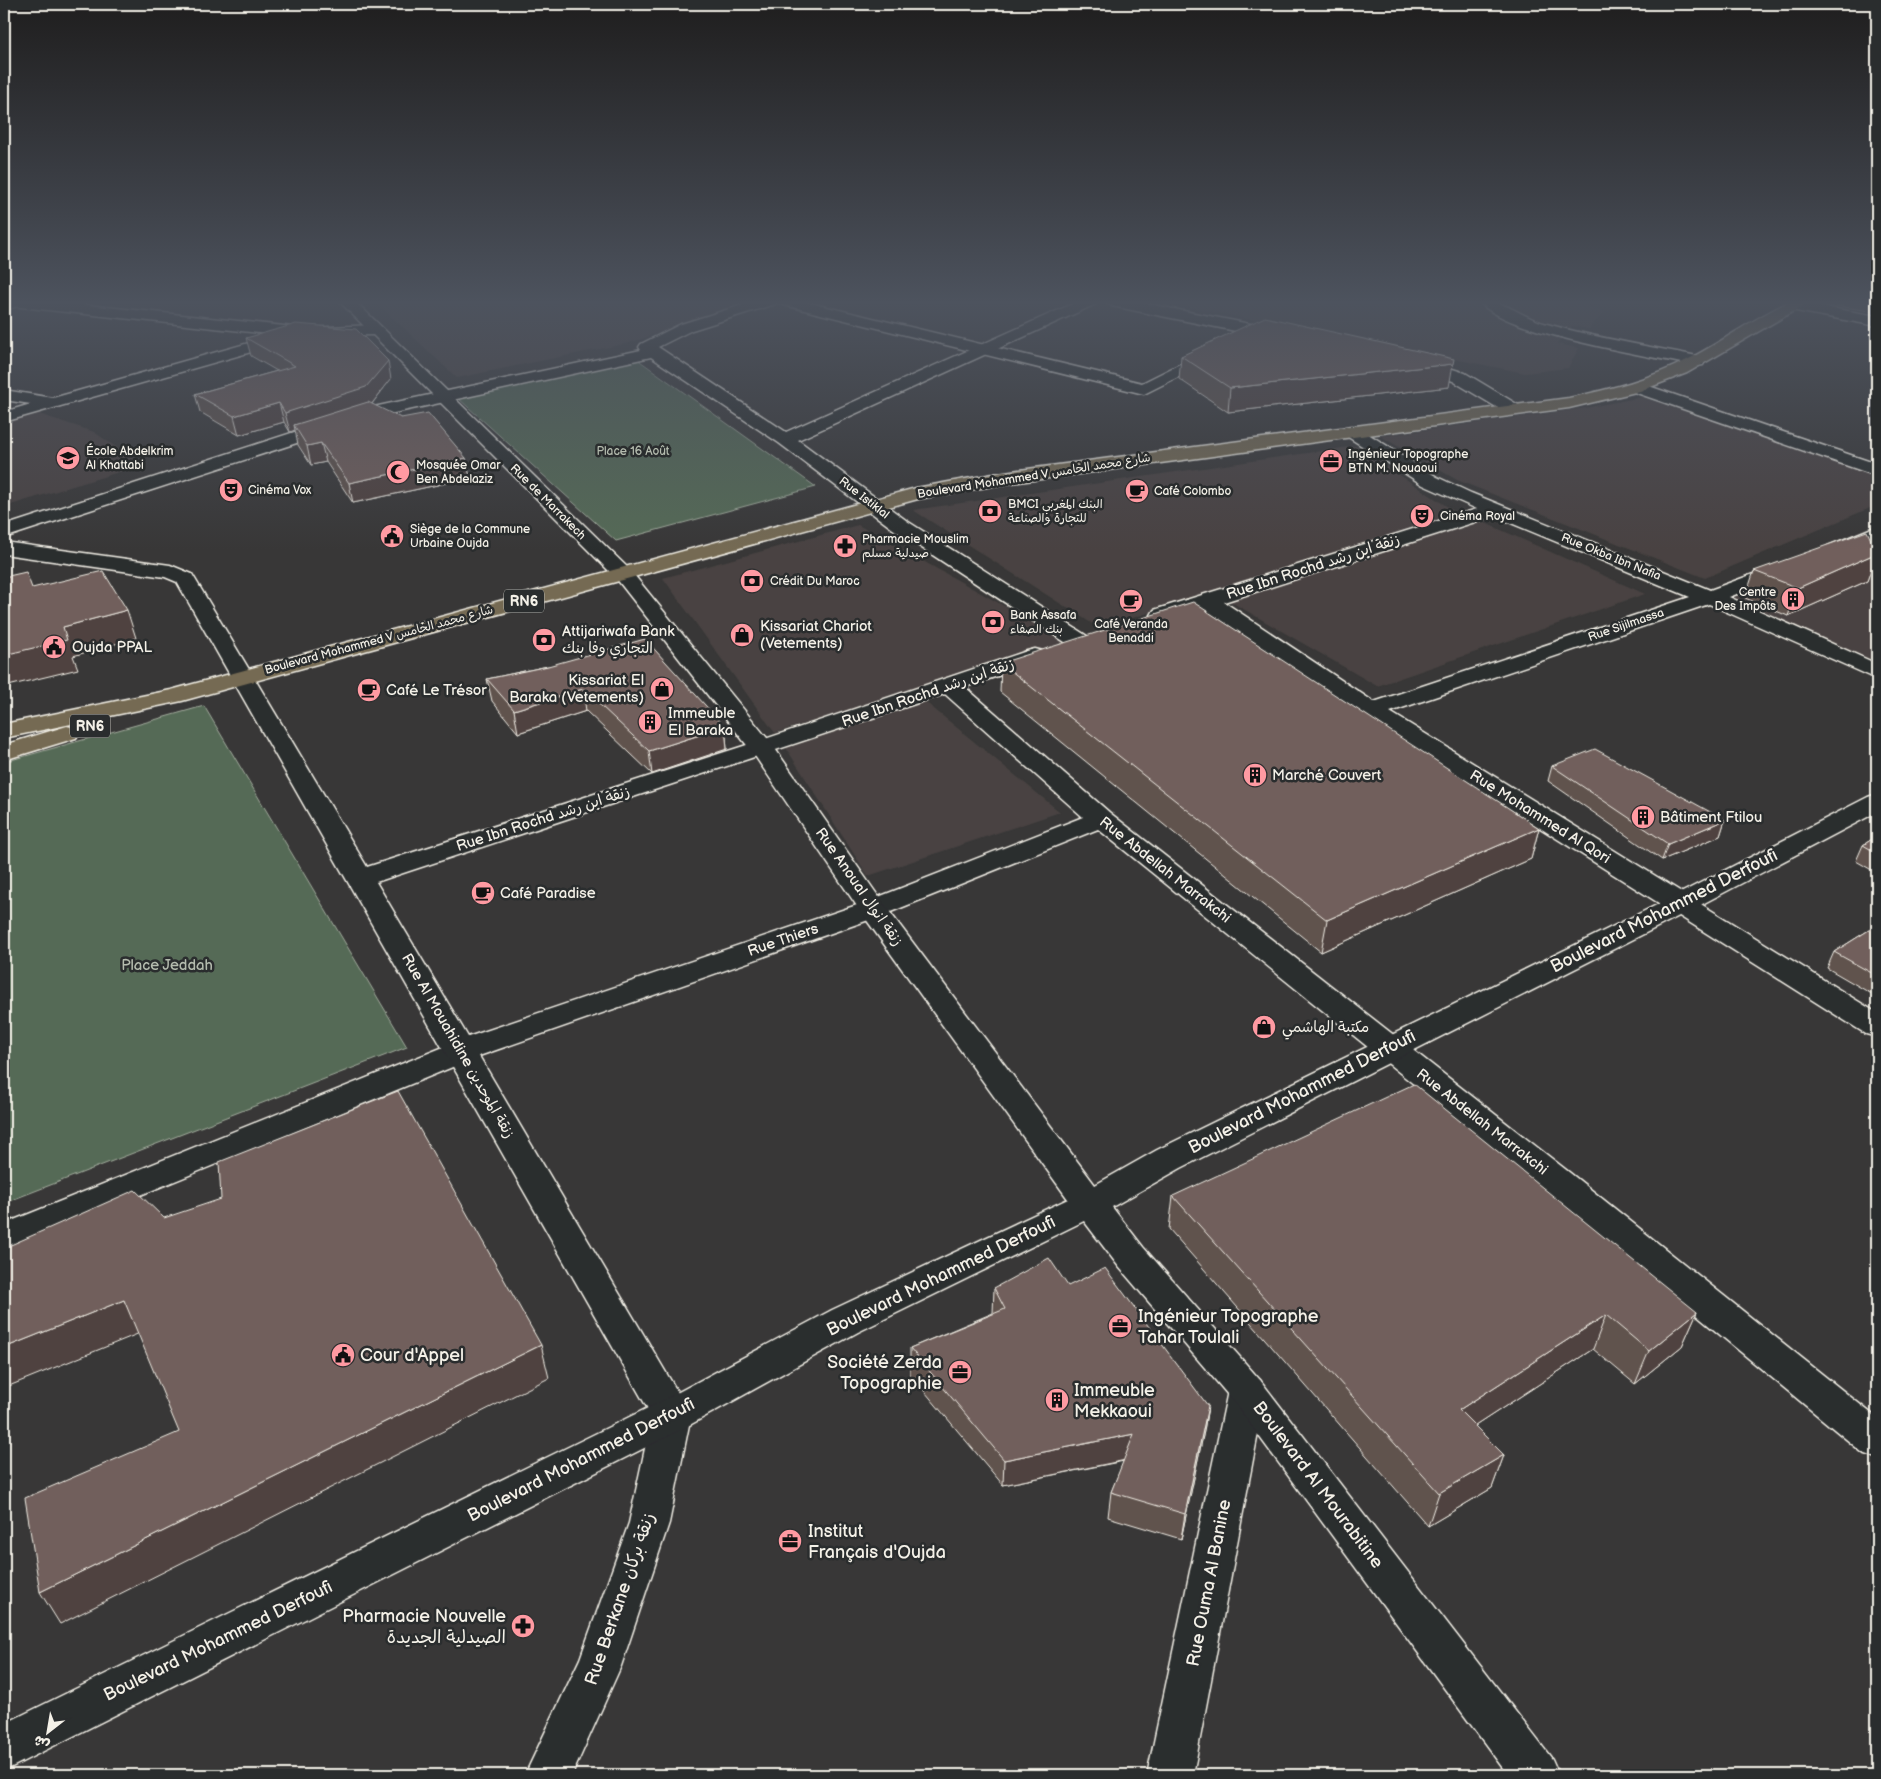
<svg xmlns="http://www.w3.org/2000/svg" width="1881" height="1779" viewBox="0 0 1881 1779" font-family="'Balsamiq Sans','Playpen Sans Arabic',sans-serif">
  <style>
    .built { fill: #494342 }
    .green { fill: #556a56; stroke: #a4ae9f }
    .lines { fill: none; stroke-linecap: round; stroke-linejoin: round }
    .pedestrian-casing { stroke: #f4f1e8; stroke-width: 3 }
    .minor-casing { stroke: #f4f1e8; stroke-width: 3 }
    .tertiary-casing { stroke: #f4f1e8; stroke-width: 3 }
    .secondary-casing { stroke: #f4f1e8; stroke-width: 3 }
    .primary-casing { stroke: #f4f1e8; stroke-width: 3 }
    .pedestrian { fill: #2a2d2e; fill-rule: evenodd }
    .minor { fill: #2a2d2e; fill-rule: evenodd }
    .tertiary { fill: #2a2d2e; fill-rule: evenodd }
    .secondary { fill: #2a2d2e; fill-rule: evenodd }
    .primary { fill: #756b52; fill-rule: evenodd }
    .wall { fill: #61524e; stroke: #f4f1e8 }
    .shaded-wall { fill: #4f4240; stroke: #f4f1e8 }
    .building { fill: #715f5b; stroke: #f4f1e8 }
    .labels { text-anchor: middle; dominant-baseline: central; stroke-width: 5; stroke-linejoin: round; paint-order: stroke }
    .far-poi-label { font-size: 12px; fill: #f4f1e8; stroke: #2a2d2e; text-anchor: start }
    .far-park-label { font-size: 12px; fill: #b4bbae; stroke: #2a2d2e }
    .far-street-label { font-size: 12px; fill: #f4f1e8; stroke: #2a2d2e }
    .shield { fill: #2a2d2e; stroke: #b7b6b0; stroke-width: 1 }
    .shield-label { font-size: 14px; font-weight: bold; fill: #f4f1e8 }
    .street-label { font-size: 15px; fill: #f4f1e8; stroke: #2a2d2e }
    .poi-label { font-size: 15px; fill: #f4f1e8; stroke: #2a2d2e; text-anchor: start }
    .park-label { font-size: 15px; fill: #b4bbae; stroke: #2a2d2e }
    .near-street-label { font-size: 18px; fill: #f4f1e8; stroke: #2a2d2e }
    .near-poi-label { font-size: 18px; fill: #f4f1e8; stroke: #2a2d2e; text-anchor: start }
  </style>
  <rect width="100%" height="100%" fill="#383737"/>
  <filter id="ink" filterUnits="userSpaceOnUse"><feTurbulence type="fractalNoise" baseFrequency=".02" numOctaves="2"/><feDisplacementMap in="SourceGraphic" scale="10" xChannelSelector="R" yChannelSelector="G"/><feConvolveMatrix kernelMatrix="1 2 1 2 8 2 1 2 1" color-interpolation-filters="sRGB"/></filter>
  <g filter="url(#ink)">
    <!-- built -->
    <g class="built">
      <path d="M375,301H756L629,343L457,378Z"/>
      <path d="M1157,301H1574L1604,312L1589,329L1572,326L1557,344L1579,348L1568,368L1525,373Z"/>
      <path d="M1642,397L1877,476V505L1705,578L1457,480L1380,436L1585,408Z"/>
      <path d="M36,413L94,432L142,465L4,507V423Z"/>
      <path d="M1356,446L1463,517L1099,628L913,510Z"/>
      <path d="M1481,521L1645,594L1377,686L1226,599Z"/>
      <path d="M858,525L1069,642L775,733L663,578Z"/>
      <path d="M1877,539V664L1730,598Z"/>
      <path d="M923,700L1060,812L868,876L786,748Z"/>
    </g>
    <!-- green -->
    <g class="green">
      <path d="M637,359L816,487L616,541L458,398Z"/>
      <path d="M204,706L407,1047L4,1203V762Z"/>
    </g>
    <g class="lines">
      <!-- pedestrian casing -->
      <g class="pedestrian-casing">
        <g id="pedestrian">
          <path d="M4,301H28L25,304L4,310Z"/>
          <path d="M777,301H802L1142,383L1208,350H1220L1222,353L1220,356L1144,394L780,304Z"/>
          <path d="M1479,301C1505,299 1522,318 1547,324C1596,338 1647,346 1697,356L1703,357L1705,361L1703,365L1697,366C1654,357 1502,333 1479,301Z"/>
          <path d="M461,1040L472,1043L476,1051L472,1059L4,1251V1224Z"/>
        </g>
      </g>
      <!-- minor casing -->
      <g class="minor-casing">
        <g id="minor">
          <path d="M4,301H50L303,328L376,325L384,330L376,335L291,336L290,341L4,422V412L31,404L4,400V390L53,398L277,335L11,306L6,304Z"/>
          <path d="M755,301H778L775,304L692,330L658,347L786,432L1079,301H1098L1096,304L798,440L907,521L1087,636L1090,641L1087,646L1079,648L1071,646L893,529L779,443L651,357L443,402L437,401L434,397L437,393L443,392L641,350L639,347L641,344L681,324Z"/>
          <path d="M1104,301H1133L1280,330L1288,335L1280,340L1112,306Z"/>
          <path d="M1415,357L1465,373L1520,406L1523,410L1520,414H1508L1453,381L1409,366L1407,362L1409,358Z"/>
          <path d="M1637,382L1877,464V476L1631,391L1628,387L1631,383Z"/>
          <path d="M1351,426L1357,427L1437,477L1471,493L1710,590L1778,565L1785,563L1792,565L1795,569L1792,573L1729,597L1877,664V679L1709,604L1390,712L1877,1013V1037L1866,1034L1363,716L1204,609L1162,622L1154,620L1151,615L1154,610L1477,509L1423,485L1345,435L1342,431L1345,427ZM1494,516L1690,597L1374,702L1224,602Z"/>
          <path d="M1877,526V539L1835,556L1828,554L1825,550L1828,546Z"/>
          <path d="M4,542L170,565L192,574L367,867L753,743L1027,651L1035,649L1043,651L1046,656L1043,661L965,687L1110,813L1570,1173L1877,1418V1458L1863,1453L1546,1191L1098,829L883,915L479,1056L691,1415L669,1523L621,1666L572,1775H525L580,1659L629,1523L652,1416L177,582L165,577L4,554ZM945,694L1083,817L863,903L468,1037L376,882Z"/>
          <path d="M1247,1375L1260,1380L1266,1391L1193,1775H1147L1228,1391L1234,1380Z"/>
        </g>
      </g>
      <!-- tertiary casing -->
      <g class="tertiary-casing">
        <g id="tertiary">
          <path d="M1790,301L1877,316V326L1785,309L1782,306Z"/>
          <path d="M443,392L449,393L452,397L449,401L380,416L4,538V526L369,408Z"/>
          <path d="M623,568L630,570L771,743L883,903L1095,1185L1157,1150L1669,899L1868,797L1877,794V812L1689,911L1181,1168L1112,1207L1143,1247L1260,1380L1552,1759L1559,1775H1508L1234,1402L1119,1267L1084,1221L858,1332L686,1427L4,1771V1724L658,1403L832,1310L1068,1199L863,915L753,753L616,578L613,574L616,570Z"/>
        </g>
      </g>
      <!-- secondary casing -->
      <g class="secondary-casing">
        <path id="secondary" d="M339,301H355L630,570L633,574L630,578L623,580L616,578Z"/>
      </g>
      <!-- primary casing -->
      <g class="primary-casing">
        <g id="primary">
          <path d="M1791,301H1811L1687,373L1640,391L1569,408L1004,484L918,499L182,701L4,738V724L171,690L916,488L1004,472L1569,398C1610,389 1651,379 1689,359C1724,341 1755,317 1791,301Z"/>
          <path d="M67,726L76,728L79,733L76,738L4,760V745Z"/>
        </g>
      </g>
      <!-- pedestrian -->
      <use href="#pedestrian" class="pedestrian"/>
      <!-- minor -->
      <use href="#minor" class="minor"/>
      <!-- tertiary -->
      <use href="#tertiary" class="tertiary"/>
      <!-- secondary -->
      <use href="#secondary" class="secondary"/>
      <!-- primary -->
      <use href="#primary" class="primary"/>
    </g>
    <!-- wall -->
    <g class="wall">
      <path d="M1838,301H1877V312L1837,306Z"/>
      <path d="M246,338L391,379L372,404L466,458L470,478L353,503L326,462L311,465L298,445L295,430L290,432L284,422L239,435L200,412L195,394L277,371L251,356Z"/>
      <path d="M1181,356L1449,387L1228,412L1179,379Z"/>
      <path d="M1877,553L1867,581L1788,616L1745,598L1754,571Z"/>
      <path d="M1001,663L1539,828L1531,859L1321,952L1000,692Z"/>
      <path d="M548,666L725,727L727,749L652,774L586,711L518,733L492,701L487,679Z"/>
      <path d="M1552,766L1725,820L1720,836L1662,860L1548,781Z"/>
      <path d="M1877,836V873L1856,861L1863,845Z"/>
      <path d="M1877,925V997L1827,968L1834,952Z"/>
      <path d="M1173,1196L1697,1312L1682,1346L1635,1384L1593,1349L1475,1426L1504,1455L1492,1488L1428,1526L1169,1229Z"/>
      <path d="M1068,1286L1208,1406L1204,1431L1181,1539L1108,1517L1111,1492L1124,1461L1003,1485L910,1374V1348L993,1313L994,1288Z"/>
    </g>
    <!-- shaded-wall -->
    <g class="shaded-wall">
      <path d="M388,361L391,379L370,406L294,425L295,430L290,432L285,413Z"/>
      <path d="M1453,364L1449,387L1228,412L1230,388Z"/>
      <path d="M279,403L284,422L239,435L234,416Z"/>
      <path d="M321,443L326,462L311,465L307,446Z"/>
      <path d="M466,458L470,478L353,503L349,483Z"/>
      <path d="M1877,553L1867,581L1788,616L1798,588Z"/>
      <path d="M127,610L136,638L73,656L78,669L4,687V655L63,627Z"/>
      <path d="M583,689L586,711L518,733L514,710Z"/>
      <path d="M725,727L727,749L652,774L649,751Z"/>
      <path d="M1725,820L1720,836L1662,860L1668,844Z"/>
      <path d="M1539,828L1531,859L1321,952L1327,920Z"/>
      <path d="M124,1300L140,1333L4,1388V1348Z"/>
      <path d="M1697,1312L1682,1346L1635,1384L1649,1351Z"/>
      <path d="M1606,1315L1593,1349L1449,1443L1459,1410Z"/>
      <path d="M541,1345L549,1378L60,1624L40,1592Z"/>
      <path d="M1208,1406L1204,1431L1181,1539L1185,1514Z"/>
      <path d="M1134,1434L1131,1459L1003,1485L1004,1460Z"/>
      <path d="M1504,1455L1492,1488L1428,1526L1439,1493Z"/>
    </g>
    <!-- building -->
    <g class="building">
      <path d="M1265,317L1454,359L1453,364L1230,388L1181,356Z"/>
      <path d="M296,324L356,329L388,361L366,387L285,413L279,403L234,416L195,394L295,366L246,338Z"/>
      <path d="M368,402L401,418L428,413L466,458L349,483L321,443L307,446L294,425Z"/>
      <path d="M1867,531L1877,553L1798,588L1754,571Z"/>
      <path d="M103,571L127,610L63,627L67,640L4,655V577L26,572L32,588Z"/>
      <path d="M1193,602L1539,828L1327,920L1001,663Z"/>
      <path d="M645,639L725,727L649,751L583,689L514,710L487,679L548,666Z"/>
      <path d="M1595,749L1725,820L1668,844L1552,766Z"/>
      <path d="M1877,836V853L1863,845Z"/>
      <path d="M1877,925V976L1834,952Z"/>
      <path d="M1414,1084L1697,1312L1649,1351L1606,1315L1459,1410L1504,1455L1439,1493L1173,1196Z"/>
      <path d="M398,1091L541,1345L40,1592L25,1498L179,1432L124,1300L4,1348V1248L135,1190L164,1218L221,1199L219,1162Z"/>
      <path d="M1049,1258L1068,1286L1105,1268L1208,1406L1185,1514L1111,1492L1134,1434L1004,1460L910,1348L1005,1309L994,1288Z"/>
    </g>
  </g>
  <!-- sky -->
  <linearGradient id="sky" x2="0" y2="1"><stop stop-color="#1f1e1e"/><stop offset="0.55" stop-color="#4d535e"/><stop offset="1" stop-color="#4d535e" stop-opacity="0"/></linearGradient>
  <rect width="1881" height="550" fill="url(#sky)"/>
  <!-- icons -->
  <defs>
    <g id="school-disc" transform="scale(1.25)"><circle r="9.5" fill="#ff9aa2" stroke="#2a2d2e"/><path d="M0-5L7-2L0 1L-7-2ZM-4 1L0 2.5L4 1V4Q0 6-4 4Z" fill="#111"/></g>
    <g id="office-disc" transform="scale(1.25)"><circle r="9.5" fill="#ff9aa2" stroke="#2a2d2e"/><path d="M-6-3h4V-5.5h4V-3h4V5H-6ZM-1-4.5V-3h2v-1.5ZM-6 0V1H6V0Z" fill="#111"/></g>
    <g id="mosque-disc" transform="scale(1.25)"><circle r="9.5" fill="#ff9aa2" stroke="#2a2d2e"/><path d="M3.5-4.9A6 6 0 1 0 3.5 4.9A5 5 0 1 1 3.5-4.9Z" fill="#111"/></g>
    <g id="theatre-disc" transform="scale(1.25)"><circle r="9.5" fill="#ff9aa2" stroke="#2a2d2e"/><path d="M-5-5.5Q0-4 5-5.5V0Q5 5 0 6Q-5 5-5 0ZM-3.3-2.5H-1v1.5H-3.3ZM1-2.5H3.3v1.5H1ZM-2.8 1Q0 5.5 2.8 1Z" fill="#111"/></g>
    <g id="cafe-disc" transform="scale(1.25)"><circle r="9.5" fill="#ff9aa2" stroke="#2a2d2e"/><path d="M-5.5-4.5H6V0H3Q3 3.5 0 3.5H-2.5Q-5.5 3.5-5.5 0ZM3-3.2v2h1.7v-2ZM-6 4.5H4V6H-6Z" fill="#111"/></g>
    <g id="bank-disc" transform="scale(1.25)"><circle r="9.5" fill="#ff9aa2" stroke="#2a2d2e"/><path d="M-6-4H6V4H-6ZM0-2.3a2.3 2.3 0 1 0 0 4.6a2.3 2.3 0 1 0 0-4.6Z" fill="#111"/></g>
    <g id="civic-disc" transform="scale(1.25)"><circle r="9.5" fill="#ff9aa2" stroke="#2a2d2e"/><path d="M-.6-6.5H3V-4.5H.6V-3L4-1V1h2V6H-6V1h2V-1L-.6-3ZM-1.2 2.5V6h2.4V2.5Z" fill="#111"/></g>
    <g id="pharmacy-disc" transform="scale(1.25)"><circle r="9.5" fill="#ff9aa2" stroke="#2a2d2e"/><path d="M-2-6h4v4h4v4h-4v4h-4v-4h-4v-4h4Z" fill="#111"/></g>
    <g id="building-disc" transform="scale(1.25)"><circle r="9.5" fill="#ff9aa2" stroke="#2a2d2e"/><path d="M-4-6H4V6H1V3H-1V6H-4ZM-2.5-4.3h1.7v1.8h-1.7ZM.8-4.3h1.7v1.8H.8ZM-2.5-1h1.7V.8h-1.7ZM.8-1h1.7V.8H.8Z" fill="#111"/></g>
    <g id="shop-disc" transform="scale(1.25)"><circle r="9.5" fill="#ff9aa2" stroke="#2a2d2e"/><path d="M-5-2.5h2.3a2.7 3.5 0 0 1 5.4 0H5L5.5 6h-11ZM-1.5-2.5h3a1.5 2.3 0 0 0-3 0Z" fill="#111"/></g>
  </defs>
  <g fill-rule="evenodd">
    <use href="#school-disc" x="68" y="458"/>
    <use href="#office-disc" x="1331" y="461"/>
    <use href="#mosque-disc" x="398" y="472"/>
    <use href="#theatre-disc" x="231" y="490"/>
    <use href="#cafe-disc" x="1137" y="491"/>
    <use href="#bank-disc" x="990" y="511"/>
    <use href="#theatre-disc" x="1422" y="516"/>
    <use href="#civic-disc" x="392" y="536"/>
    <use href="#pharmacy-disc" x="845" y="546"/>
    <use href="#bank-disc" x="752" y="581"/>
    <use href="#building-disc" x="1793" y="599"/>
    <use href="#cafe-disc" x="1131" y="601"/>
    <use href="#bank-disc" x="993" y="622"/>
    <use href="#shop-disc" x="742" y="635"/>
    <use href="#bank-disc" x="544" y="640"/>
    <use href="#civic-disc" x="54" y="647"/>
    <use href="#shop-disc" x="662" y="689"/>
    <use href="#cafe-disc" x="369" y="690"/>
    <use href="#building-disc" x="650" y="722"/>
    <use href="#building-disc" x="1255" y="775"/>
    <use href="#building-disc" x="1643" y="817"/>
    <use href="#cafe-disc" x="483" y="893"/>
    <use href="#shop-disc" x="1264" y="1027"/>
    <use href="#office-disc" x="1120" y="1326"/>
    <use href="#civic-disc" x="343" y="1355"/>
    <use href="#office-disc" x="960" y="1372"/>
    <use href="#building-disc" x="1057" y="1400"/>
    <use href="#office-disc" x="790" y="1541"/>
    <use href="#pharmacy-disc" x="523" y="1626"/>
  </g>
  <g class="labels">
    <!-- far-poi labels -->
    <g class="far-poi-label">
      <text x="86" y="451">École Abdelkrim<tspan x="86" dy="14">Al Khattabi</tspan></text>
      <text x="1348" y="454">Ingénieur Topographe<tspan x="1348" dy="14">BTN M. Nouaoui</tspan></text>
      <text x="416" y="465">Mosquée Omar<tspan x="416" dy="14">Ben Abdelaziz</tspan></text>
      <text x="248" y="490">Cinéma Vox</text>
      <text x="1154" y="491">Café Colombo</text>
      <text x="1008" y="504">BMCI البنك المغربي<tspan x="1008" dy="14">للتجارة والصناعة</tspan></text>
      <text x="1440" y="516">Cinéma Royal</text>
      <text x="410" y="529">Siège de la Commune<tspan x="410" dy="14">Urbaine Oujda</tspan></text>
      <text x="862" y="539">Pharmacie Mouslim<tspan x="862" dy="14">صيدلية مسلم</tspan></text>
      <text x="770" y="581">Crédit Du Maroc</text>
      <text x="1776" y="592" text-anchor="end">Centre<tspan x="1776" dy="14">Des Impôts</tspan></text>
      <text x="1010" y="615">Bank Assafa<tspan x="1010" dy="14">بنك الصفاء</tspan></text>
      <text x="1131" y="624" text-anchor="middle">Café Veranda<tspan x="1131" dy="14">Benaddi</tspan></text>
    </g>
    <!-- far-park labels -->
    <g class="far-park-label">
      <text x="633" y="451">Place 16 Août</text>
    </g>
    <!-- far-street labels -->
    <g class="far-street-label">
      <text transform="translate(1034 476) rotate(-9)">Boulevard Mohammed V شارع محمد الخامس</text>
      <text transform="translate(864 498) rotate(38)">Rue Istiklal</text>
      <text transform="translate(548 502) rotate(45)">Rue de Marrakech</text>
      <text transform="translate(1611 557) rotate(22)">Rue Okba Ibn Nafia</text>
      <text transform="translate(1626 625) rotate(-19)">Rue Sijilmassa</text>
      <text transform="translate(379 640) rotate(-15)">Boulevard Mohammed V شارع محمد الخامس</text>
    </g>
    <!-- shield labels -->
    <g class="shield">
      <rect x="504" y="589.5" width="40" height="23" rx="4"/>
      <rect x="70" y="714.5" width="40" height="23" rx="4"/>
    </g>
    <g class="shield-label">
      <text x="524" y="601">RN6</text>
      <text x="90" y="726">RN6</text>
    </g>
    <!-- street labels -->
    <g class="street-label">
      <text transform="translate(1313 567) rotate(-18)">Rue Ibn Rochd زنقة ابن رشد</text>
      <text transform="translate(928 693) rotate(-19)">Rue Ibn Rochd زنقة ابن رشد</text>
      <text transform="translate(1540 817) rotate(32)">Rue Mohammed Al Qori</text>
      <text transform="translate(543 819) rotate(-18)">Rue Ibn Rochd زنقة ابن رشد</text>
      <text transform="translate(1165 870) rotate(38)">Rue Abdellah Marrakchi</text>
      <text transform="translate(859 887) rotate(55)">Rue Anoual زنقة انوال</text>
      <text transform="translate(783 940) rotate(-19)">Rue Thiers</text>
      <text transform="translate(458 1046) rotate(60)">Rue Al Mouahidine زنقة الموحدين</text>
      <text transform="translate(1482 1122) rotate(38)">Rue Abdellah Marrakchi</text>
    </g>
    <!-- poi labels -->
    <g class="poi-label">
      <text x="760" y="626">Kissariat Chariot<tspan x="760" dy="17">(Vetements)</tspan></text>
      <text x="562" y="631">Attijariwafa Bank<tspan x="562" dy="17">التجاري وفا بنك</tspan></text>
      <text x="72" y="647">Oujda PPAL</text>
      <text x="644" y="680" text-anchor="end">Kissariat El<tspan x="644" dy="17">Baraka (Vetements)</tspan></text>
      <text x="386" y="690">Café Le Trésor</text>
      <text x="668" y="713">Immeuble<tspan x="668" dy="17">El Baraka</tspan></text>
      <text x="1272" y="775">Marché Couvert</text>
      <text x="1660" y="817">Bâtiment Ftilou</text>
      <text x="500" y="893">Café Paradise</text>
      <text x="1282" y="1027">مكتبة الهاشمي</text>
    </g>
    <!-- park labels -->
    <g class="park-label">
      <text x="167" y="965">Place Jeddah</text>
    </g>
    <!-- near-street labels -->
    <g class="near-street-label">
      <text transform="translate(1664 911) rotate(-27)">Boulevard Mohammed Derfoufi</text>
      <text transform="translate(1302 1092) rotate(-27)">Boulevard Mohammed Derfoufi</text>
      <text transform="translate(941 1276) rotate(-26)">Boulevard Mohammed Derfoufi</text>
      <text transform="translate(581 1460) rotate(-27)">Boulevard Mohammed Derfoufi</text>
      <text transform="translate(1318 1485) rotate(53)">Boulevard Al Mourabitine</text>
      <text transform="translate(1209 1583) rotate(-79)">Rue Ouma Al Banine</text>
      <text transform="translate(620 1599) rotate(-71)">Rue Berkane زنقة بركان</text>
      <text transform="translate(218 1641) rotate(-26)">Boulevard Mohammed Derfoufi</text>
    </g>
    <!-- near-poi labels -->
    <g class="near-poi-label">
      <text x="1138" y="1316">Ingénieur Topographe<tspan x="1138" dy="21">Tahar Toulali</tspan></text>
      <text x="360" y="1355">Cour d'Appel</text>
      <text x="942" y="1362" text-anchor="end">Société Zerda<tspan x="942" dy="21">Topographie</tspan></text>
      <text x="1074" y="1390">Immeuble<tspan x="1074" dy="21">Mekkaoui</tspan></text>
      <text x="808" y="1531">Institut<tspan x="808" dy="21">Français d'Oujda</tspan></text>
      <text x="506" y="1616" text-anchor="end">Pharmacie Nouvelle<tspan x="506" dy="21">الصيدلية الجديدة</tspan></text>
    </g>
  </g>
  <!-- margin -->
  <rect width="1881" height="1779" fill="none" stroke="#2a2d2e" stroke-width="20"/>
  <rect x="10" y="10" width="1861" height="1759" fill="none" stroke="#f4f1e8" stroke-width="2" filter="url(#ink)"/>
  <!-- north arrow -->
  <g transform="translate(48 1732) rotate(211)" stroke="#2a2d2e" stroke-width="4" paint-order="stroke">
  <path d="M0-4L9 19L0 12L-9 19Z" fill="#f4f1e8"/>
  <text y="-8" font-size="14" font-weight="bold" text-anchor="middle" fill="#f4f1e8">ش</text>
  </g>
</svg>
